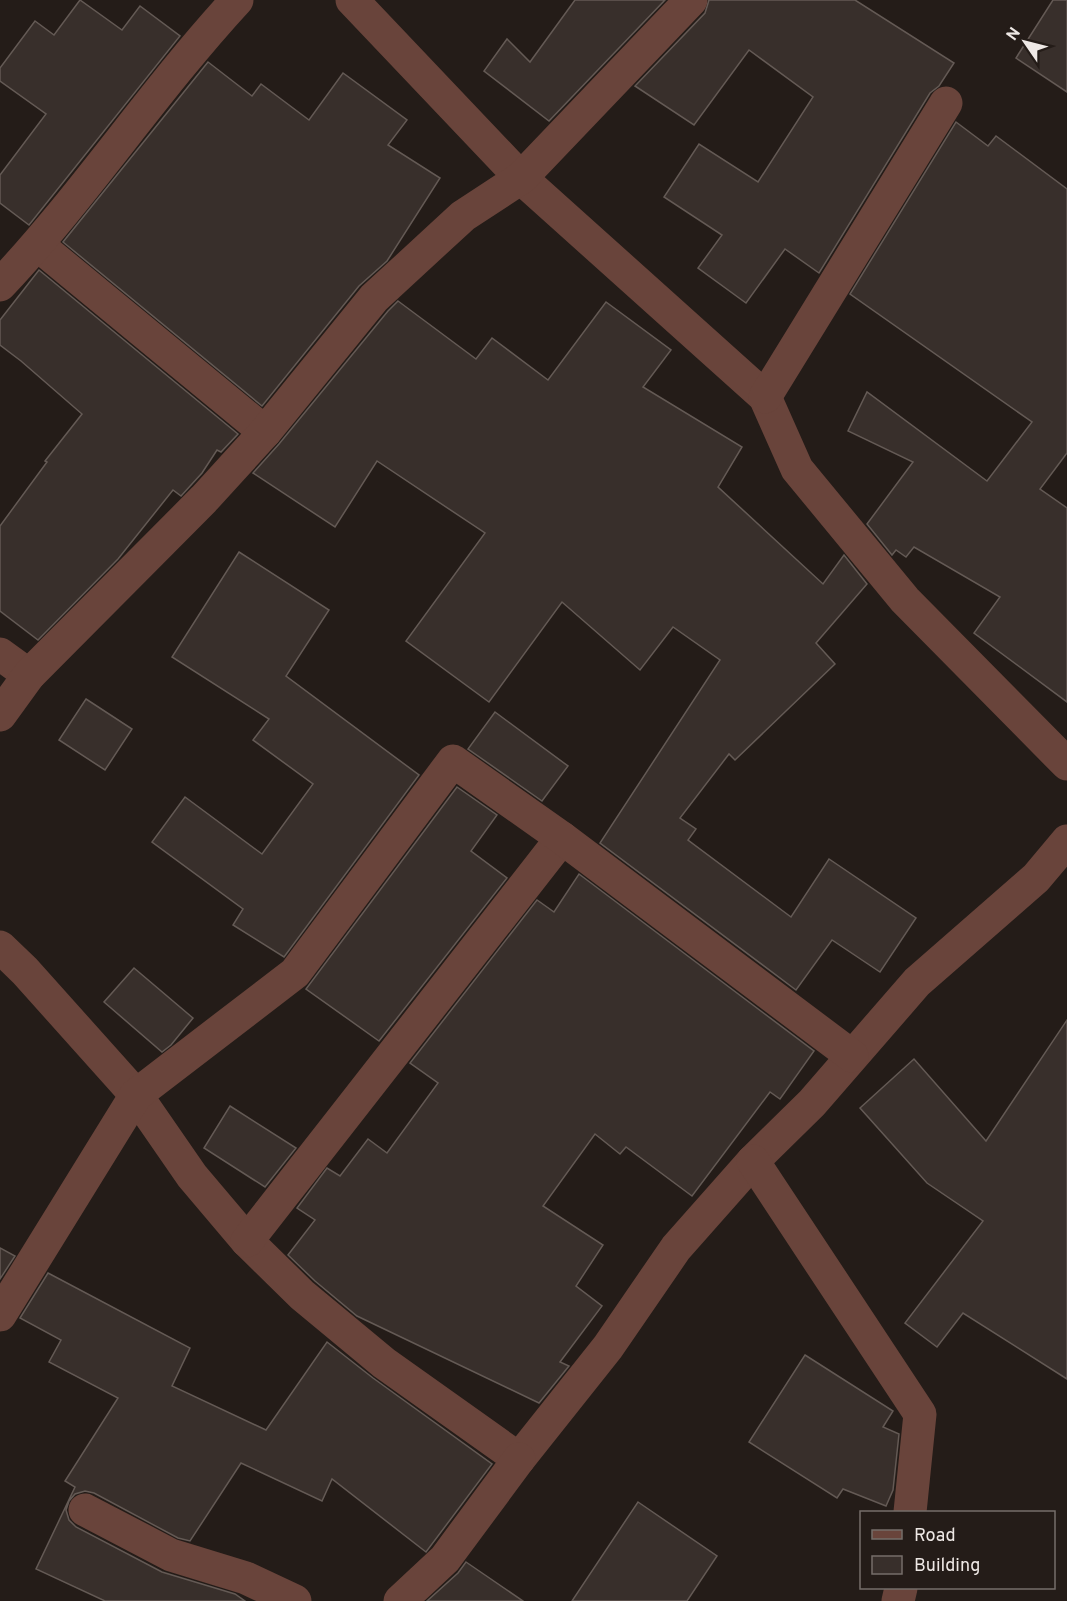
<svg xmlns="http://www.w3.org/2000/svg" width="1067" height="1601" viewBox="0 0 1067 1601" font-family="Overpass,sans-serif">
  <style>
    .building { fill: #382f2b; stroke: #645a55; stroke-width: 1.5 }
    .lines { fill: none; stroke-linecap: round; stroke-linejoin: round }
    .minor { stroke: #69443b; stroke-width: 33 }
  </style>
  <rect width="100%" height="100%" fill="#241c18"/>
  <!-- building -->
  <g class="building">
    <path d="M80,0L122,30L140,6L180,36L29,225L0,203V175L46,114L0,81V68L35,21L54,35Z"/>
    <path d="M575,0H665L549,121L484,71L507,39L530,62Z"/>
    <path d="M709,0H855L954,63L939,86L930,93L819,273L785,249L746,303L698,268L722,235L664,197L699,144L758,182L813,97L749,50L694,125L635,86L705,13Z"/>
    <path d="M1053,0H1067V92L1016,58Z"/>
    <path d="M208,62L252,96L261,84L309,120L343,73L407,120L388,145L440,178L387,261L359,286L262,406L63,242Z"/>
    <path d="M956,122L988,146L996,136L1067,189V453L1040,489L1067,508V702L974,633L1000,597L914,547L906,557L896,550L892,555L867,524L913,462L848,431L867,392L987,481L1032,422L850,294Z"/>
    <path d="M39,270L238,434L221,452L217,450L202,473L181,496L173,490L118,559L38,640L0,611V526L47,462L45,461L82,414L21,361L0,345V320Z"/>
    <path d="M398,301L476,359L492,338L548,380L606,302L671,350L643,387L742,447L718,487L823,584L844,555L867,584L816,643L835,664L735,760L729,754L680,818L696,829L688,840L791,917L829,859L916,918L880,972L832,940L796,990L600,843L720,660L673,627L640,670L562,602L489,702L406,641L485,533L377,461L335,527L253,473L279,444L388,311Z"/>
    <path d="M239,552L329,610L286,676L419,775L284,957L233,925L243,909L152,842L185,797L262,854L313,784L253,740L269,719L172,657Z"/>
    <path d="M86,699L132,729L105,770L59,740Z"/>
    <path d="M495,712L568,766L542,801L468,749Z"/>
    <path d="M457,787L497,815L471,851L507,878L379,1041L306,989Z"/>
    <path d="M579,874L814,1051L780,1099L770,1092L692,1196L626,1147L620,1154L595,1134L543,1206L603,1245L576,1286L602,1306L560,1362L569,1366L539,1403L357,1316L315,1281L288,1255L315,1220L297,1208L327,1168L340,1176L368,1139L387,1153L438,1083L410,1063L537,900L554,912Z"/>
    <path d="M134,968L193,1018L171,1045L162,1052L104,1002Z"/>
    <path d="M1067,1020V1379L963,1313L937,1347L905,1323L983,1221L927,1183L860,1108L914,1059L986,1141Z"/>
    <path d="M230,1106L296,1148L265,1187L204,1148Z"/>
    <path d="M0,1248L15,1256L0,1279Z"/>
    <path d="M48,1273L190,1348L172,1386L266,1430L327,1342L373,1378L492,1464L426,1552L332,1479L322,1501L241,1463L190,1541L178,1538L94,1493L85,1491L75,1494L69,1501L66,1510L69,1520L76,1527L162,1572L235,1594L245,1601H105L36,1569L75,1487L65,1481L118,1398L49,1362L61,1340L20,1318Z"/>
    <path d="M805,1355L893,1411L883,1427L899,1434L893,1490L886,1506L843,1489L837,1498L749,1442Z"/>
    <path d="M638,1502L717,1556L687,1601H572Z"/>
    <path d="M466,1562L523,1601H427L458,1573Z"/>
  </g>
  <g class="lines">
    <!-- minor -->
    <g class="minor">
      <path d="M352,0L521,178L765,397L797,469L905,600L1067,764"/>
      <path d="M38,245L265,432"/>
      <path d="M0,285C85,195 153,91 237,0"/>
      <path d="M765,397L946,103"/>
      <path d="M0,654L29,675"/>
      <path d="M0,715L29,675L204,499L265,432L374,298L463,216L521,178L691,0"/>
      <path d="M0,947L25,971L136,1095L192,1176L247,1241L302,1295L384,1363L519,1459L608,1347L676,1248L753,1161L812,1103L917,982L1036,878L1067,841"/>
      <path d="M753,1161L920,1414L910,1512"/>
      <path d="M247,1241L562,838"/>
      <path d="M0,1315L136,1095L295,973L453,761L562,838L852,1056"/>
      <path d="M85,1510L171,1555L246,1578L295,1601"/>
      <path d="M400,1601L445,1559L519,1459"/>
      <path d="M898,1601L901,1588"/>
    </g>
  </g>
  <!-- legend -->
  <rect x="860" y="1511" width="195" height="78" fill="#241c18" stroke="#756e6a" stroke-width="1.5"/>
  <rect x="872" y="1530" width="30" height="9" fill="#69443b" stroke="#756e6a" stroke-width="1.5"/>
  <text x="914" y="1541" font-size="18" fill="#eee8e5">Road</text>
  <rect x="872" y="1556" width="30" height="18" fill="#382f2b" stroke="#756e6a" stroke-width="1.5"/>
  <text x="914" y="1571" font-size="18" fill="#eee8e5">Building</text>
  <!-- north arrow -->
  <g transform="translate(1025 42) rotate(305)" stroke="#241c18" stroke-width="4.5" paint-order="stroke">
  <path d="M0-4.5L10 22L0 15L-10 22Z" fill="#eee8e5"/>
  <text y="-9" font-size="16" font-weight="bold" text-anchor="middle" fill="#eee8e5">N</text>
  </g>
</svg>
